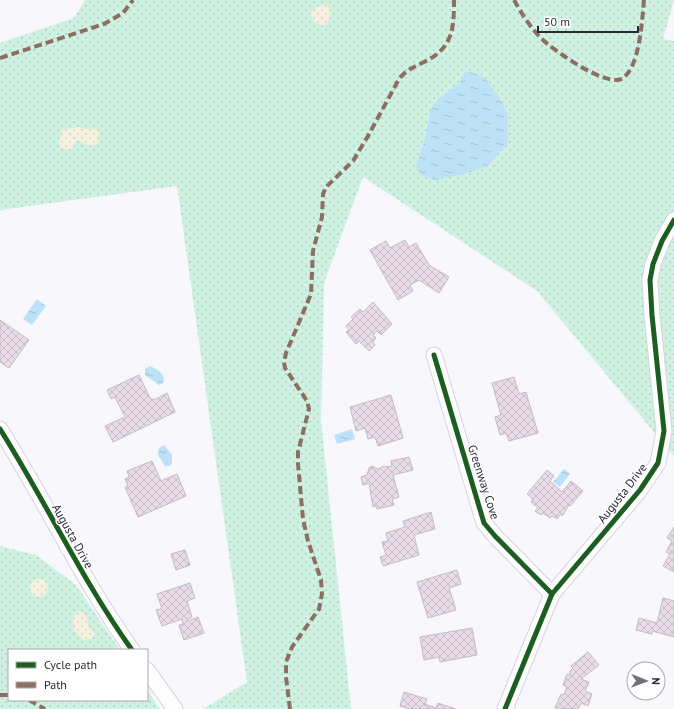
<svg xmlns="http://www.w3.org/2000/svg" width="674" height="709" viewBox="0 0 674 709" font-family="'PT Sans',sans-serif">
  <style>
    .grass { fill: url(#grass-dots) }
    .sand { fill: url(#sand-dots) }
    .water { fill: url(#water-ripples) }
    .building { fill: url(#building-cross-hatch); stroke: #c2bcc3 }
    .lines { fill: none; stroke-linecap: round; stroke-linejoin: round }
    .minor-casing { stroke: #d6d3dc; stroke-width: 17 }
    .minor { stroke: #fefeff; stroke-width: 15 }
    .quiet { stroke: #8d6e63; stroke-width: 4; stroke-dasharray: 8 4; stroke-linecap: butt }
    .cycleway-casing { stroke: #fff; stroke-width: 8 }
    .cycleway { stroke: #1b5e20; stroke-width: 5 }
    .labels { text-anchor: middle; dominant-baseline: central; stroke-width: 3; stroke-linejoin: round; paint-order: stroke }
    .street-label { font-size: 12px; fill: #2b2734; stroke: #fff }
  </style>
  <defs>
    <pattern id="grass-dots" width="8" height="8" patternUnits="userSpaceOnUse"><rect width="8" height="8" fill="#cef1e2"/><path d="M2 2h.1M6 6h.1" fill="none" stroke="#b1cfc2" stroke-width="1.8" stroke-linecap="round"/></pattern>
    <pattern id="sand-dots" width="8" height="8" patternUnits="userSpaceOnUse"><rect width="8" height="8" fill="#f7f2df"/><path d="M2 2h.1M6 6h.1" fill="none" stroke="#d4d0c0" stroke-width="1.8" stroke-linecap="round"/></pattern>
    <pattern id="water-ripples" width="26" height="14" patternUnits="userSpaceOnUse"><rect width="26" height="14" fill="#bde1f6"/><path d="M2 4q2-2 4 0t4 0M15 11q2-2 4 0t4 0" fill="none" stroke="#a3c1d4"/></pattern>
    <pattern id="building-cross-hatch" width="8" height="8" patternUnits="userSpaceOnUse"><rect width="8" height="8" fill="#e9dbe8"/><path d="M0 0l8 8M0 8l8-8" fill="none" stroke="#c8bcc8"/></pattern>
  </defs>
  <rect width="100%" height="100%" fill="#f8f7fc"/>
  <!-- grass -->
  <g class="grass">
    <path d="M85,0H674L663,39L674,41V456L537,291L363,177L324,283L321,420L351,709H203L247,682L177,186L0,210V43L74,18Z"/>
    <path d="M0,546L36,555L76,585L120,650H9V700H147V690L160,709H0Z"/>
  </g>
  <!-- sand -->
  <g class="sand">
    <path d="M328,5L331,13L327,24L323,26L314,22L310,14C312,7 321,6 328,5Z"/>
    <path d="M79,127L83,129H97L99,132L98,144L89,146L78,140L75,142L71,150L61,148L59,144L62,130Z"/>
    <circle cx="39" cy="588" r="9"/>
    <path d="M79,611L86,615L89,628L95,633C93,638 89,640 83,640L74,630L73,618Z"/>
  </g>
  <!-- water -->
  <g class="water">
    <path d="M469,71L485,78L499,97L508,115V143L489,165L468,173L435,180L421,175L416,167L426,136L430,111L438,99L459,84L464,73Z"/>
    <path d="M37,299L46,306L32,325L23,319Z"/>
    <path d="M150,366C157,369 164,373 164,381L162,384L159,385L145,375V369Z"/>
    <path d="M352,429L355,439L337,444L334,435Z"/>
    <path d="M164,445L172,455V463L170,466H165L158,455L159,448Z"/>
    <path d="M564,469L570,474L560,487L553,482Z"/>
  </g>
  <!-- building -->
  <g class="building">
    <path d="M405,240L409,247L416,243L429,265L449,277L439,293L419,280L410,285L413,291L398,300L370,250L386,241L390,248Z"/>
    <path d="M373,302L392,324L381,335L377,331L373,335L376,338L373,342L375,345L369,351L359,341L356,344L346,332L349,330L346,326L353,319L351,317L360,309L363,312Z"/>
    <path d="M0,320L29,340L9,368L0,362Z"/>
    <path d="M139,375L150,398L154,400L167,393L175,412L113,442L105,426L125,417L115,397L111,399L107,390Z"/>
    <path d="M514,377L519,394L526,392L538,433L509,441L506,433L500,435L495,417L501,415L492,383Z"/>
    <path d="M391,395L403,438L378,446L375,437L368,439L365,428L356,431L350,407Z"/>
    <path d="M409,457L413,470L393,475L399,497L392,499L394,505L377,509L376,506L373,507L369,483L363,485L361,477L367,475L369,468L372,466L378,469L384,466L386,467L392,466L391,461Z"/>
    <path d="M152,461L161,481L177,474L186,496L138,517L125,487L128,486L125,479L129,477L127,471Z"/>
    <path d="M547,470L554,476L550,481L562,492L571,481L583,491L570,506L569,505L563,515H560L557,519L552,516L550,518L543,513L541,515L535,511L538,508L531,502L533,499L527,494Z"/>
    <path d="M431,512L435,529L414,535L419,555L383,566L380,557L386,555L382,542L388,541L386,533L405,527L403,521Z"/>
    <path d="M674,527V572L663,566L670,554L666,552L672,541L667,538Z"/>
    <path d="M185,550L190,565L176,570L171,554Z"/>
    <path d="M457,570L461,584L449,588L456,610L428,618L417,582Z"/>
    <path d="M190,583L195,598L187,601L192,617L187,619V621L198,617L204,633L184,640L179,625L183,624L182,619L162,626L156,610L162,609L157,594Z"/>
    <path d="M663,598L674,601V637L652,631V634L636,630L639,618L657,623Z"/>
    <path d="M472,628L477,655L440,662L439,657L424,660L420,637Z"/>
    <path d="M588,652L599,665L581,679L589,682L585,691L592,694L588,706L581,703L578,709L555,708L561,694L564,695L567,687L563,685L567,674L570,675V671L573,668L571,666Z"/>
    <path d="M404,692L427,699L425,704L436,708L438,703L456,709H410L400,706Z"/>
  </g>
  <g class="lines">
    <!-- minor casing -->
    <g class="minor-casing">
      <g id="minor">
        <path d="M434,355L484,523L495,536L552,594"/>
        <path d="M0,429C46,502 82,580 132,650"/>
        <path d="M147,670L175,709"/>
        <path d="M505,709L552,594L640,490L658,463L664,431L652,315L650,280L653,264L662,241L674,220"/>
      </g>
    </g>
    <!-- minor -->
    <use href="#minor" class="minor"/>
    <!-- quiet -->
    <g class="quiet">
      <path d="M514,0C522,14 531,29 543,40C555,51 608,89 623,78C640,66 642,20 644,0"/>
      <path d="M0,58L104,24L123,13L133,0"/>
      <path d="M0,695H9"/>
      <path d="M29,700L45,709"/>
      <path d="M290,709L286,677V662L292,647L319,609L322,594L321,580L308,541L303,519L298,464V452L309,409L307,401L285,368L284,362L286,353L311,294L313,251L322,217L323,194L326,187L353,161L368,136L399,79C406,70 414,67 424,62C453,48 454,29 454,0"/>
    </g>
    <!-- cycleway casing -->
    <g class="cycleway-casing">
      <g id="cycleway">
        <path d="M434,355L484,523L495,536L552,594"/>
        <path d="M0,429C46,502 82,580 132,650"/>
        <path d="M505,709L552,594L640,490L658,463L664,431L652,315L650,280L653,264L662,241L674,220"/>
      </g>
    </g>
    <!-- cycleway -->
    <use href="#cycleway" class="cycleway"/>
  </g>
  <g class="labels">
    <!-- street labels -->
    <g class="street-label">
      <text transform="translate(484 482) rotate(72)">Greenway Cove</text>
      <text transform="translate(622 493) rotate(-52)">Augusta Drive</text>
      <text transform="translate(73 536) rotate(61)">Augusta Drive</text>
    </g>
  </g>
  <!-- legend -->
  <rect x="8" y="649" width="140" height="52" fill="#ffffff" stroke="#aaa9ae"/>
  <rect x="16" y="662" width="20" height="6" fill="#1b5e20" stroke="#aaa9ae"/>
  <text x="44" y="669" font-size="12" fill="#2b2734">Cycle path</text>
  <rect x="16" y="682" width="20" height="6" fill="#8d6e63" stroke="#aaa9ae"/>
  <text x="44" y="689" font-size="12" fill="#2b2734">Path</text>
  <!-- north arrow -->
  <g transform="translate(646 681) rotate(91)"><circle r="19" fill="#ffffff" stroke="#aaa9ae"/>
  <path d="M0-3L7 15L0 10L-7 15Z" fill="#73707a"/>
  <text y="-6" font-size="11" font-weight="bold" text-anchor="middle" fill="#2b2734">N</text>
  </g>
  <!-- scale -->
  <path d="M538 26v6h100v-6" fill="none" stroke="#2b2734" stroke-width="2"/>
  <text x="544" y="26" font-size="12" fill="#2b2734" stroke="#ffffff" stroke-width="3" paint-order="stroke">50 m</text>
</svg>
